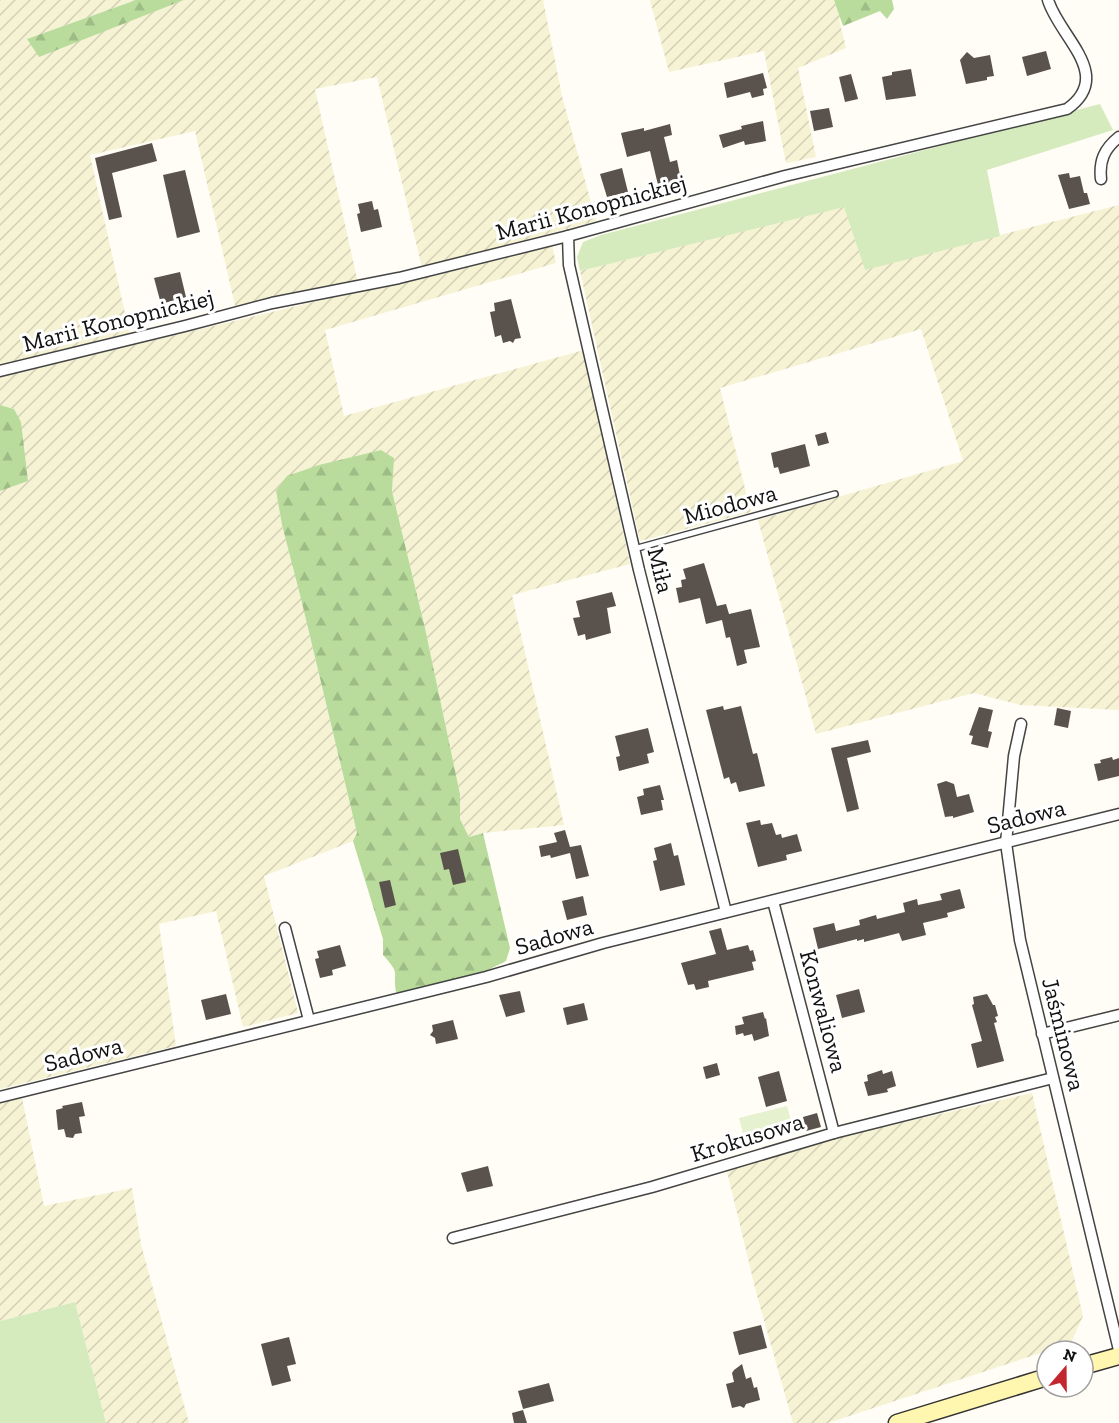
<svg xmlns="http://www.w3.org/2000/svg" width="1119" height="1423" viewBox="0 0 1119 1423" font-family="'Zilla Slab',serif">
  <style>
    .farmland { fill: url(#farmland-furrows) }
    .grass { fill: #d5ebbd }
    .forest { fill: url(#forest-firs) }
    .pitch { fill: #e6f2cf }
    .building { fill: #5a524d }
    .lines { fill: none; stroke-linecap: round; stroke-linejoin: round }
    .service-casing { stroke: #444; stroke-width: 8 }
    .minor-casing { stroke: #444; stroke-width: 13 }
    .secondary-casing { stroke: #333; stroke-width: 19 }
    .service { stroke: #fff; stroke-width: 5 }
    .minor { stroke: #fff; stroke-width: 10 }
    .secondary { stroke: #fff6b0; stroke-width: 16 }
    .labels { text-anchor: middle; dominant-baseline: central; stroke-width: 6; stroke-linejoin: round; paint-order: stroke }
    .street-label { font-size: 24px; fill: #111; stroke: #fff }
  </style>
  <defs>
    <pattern id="farmland-furrows" width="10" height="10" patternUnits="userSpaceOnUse" patternTransform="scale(1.5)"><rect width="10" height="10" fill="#f6f3d4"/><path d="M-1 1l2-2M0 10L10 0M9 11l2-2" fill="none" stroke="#d2cfb5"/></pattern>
    <pattern id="forest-firs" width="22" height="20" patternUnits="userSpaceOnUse" patternTransform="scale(1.5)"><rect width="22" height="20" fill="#b9dc9c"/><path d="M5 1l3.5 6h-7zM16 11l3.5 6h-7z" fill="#9ebc85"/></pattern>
  </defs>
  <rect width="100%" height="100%" fill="#fffdf5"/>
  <!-- farmland -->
  <g class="farmland">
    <path d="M0,0H136L27,39L167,6L184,0H543L562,96L596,221L422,268L377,77L315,89L358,283L236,310L195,131L90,155L130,336L0,368Z"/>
    <path d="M650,0H834L841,18L839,19L846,48L798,68L816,157L786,163L764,51L669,72Z"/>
    <path d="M1119,205V710L1021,705L974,693L816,734L758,520L963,461L921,329L720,388L751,512L640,541L580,271L844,206L865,269Z"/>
    <path d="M552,245L556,263L325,330L344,416L584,350L630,564L512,595L564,825L483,833L469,837L460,819V794L425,628L392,491L393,458L276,491L282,525L302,603L357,833L353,841L264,876L298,1013L243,1027L216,911L159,924L176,1046L0,1089V491L28,481L14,409L0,405V377Z"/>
    <path d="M21,1093L44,1206L132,1188L141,1244L189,1423H106L75,1302L0,1321V1099Z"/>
    <path d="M1032,1093L1083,1316L1071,1343L828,1423H793L756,1292L725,1163Z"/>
  </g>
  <!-- grass -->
  <g class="grass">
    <path d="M1100,104L1113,130L987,170L1000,236L865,270L844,207L580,271L577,257L583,242L601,235Z"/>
    <path d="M75,1302L106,1423H0V1321Z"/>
  </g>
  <!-- forest -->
  <g class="forest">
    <path d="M136,0H184L39,57L27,39Z"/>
    <path d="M834,0H892L894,9L887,19L880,11L843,26Z"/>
    <path d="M0,405L14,409L21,422L28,481L0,491Z"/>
    <path d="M381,450L394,458L392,491L425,628L460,794V819L469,837L483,833L510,948L506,961L488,970L402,993L396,992C392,970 402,976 383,955V939L353,841L357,833L302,603L282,525L276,491L287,476L319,465Z"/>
  </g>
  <!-- pitch -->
  <path class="pitch" d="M787,1106L793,1128L745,1141L739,1118Z"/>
  <!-- building -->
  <g class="building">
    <path d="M1046,51L1051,69L1027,76L1022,57Z"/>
    <path d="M967,52L974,58L990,55L994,76L987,77V80L966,84L960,60Z"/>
    <path d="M911,69L916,96L886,100L882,77L892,75V72Z"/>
    <path d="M763,73L767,88L763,89L764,95L752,98L750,92L727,98L724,83Z"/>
    <path d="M851,74L858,99L845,102L839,77Z"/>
    <path d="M829,108L833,127L814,131L810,111Z"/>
    <path d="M763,121L766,141L745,145L744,141L723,148L719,135L742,129L741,126Z"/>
    <path d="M670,124L672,135L664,137L670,162L677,160L681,180L658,185L650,151L627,157L621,133L644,128V131Z"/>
    <path d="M152,143L157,161L112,173L122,217L109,220L95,158Z"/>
    <path d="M622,168L628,192L607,197L600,174Z"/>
    <path d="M185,170L200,232L177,238L163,175Z"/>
    <path d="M1069,173L1070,178L1080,176L1084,193H1087L1090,204L1069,209L1058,175Z"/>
    <path d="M372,201L374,210L378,209L382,227L361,232L357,214L360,213L358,204Z"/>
    <path d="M180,272L186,297L161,304L154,278Z"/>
    <path d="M511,299L521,338L515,339L513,343L510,341L503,343L501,335L495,337L490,312L495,311L494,303Z"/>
    <path d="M826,432L829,443L818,446L815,435Z"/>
    <path d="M805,444L810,466L780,474L778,467L774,468L771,453Z"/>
    <path d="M704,563L717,606L726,604L729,614L751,609L760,647L744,650L747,663L737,666L730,637L726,638L722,620L706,624L700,598L679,603L676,588L682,587L681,580L686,579L683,569Z"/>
    <path d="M612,592L616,606L607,608L611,633L586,640L585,634L578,636L573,618L580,617L576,601Z"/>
    <path d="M723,706L724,710L741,706L753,754L757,753L765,786L739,792L736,782L731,784L729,777L724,779L706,710Z"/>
    <path d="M979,707L993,710L988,731L992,732L988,748L971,744L973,736L969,735Z"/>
    <path d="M1057,708L1071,711L1068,728L1054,725Z"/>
    <path d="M648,728L654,752L647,754L649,763L619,771L616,757L620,756L615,736Z"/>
    <path d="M868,740L871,752L847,758L859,809L847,812L831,748Z"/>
    <path d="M1112,757L1113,760L1119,758V776L1098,781L1094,764L1101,763L1100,760Z"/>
    <path d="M946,781L954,784L957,797L969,794L974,812L953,818V816L945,817L937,784Z"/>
    <path d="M660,785L664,800H661L663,810L641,815L637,797L644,795L643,789Z"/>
    <path d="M760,820L761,825L772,823L776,835L781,834L782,838L797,834L802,851L786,855L787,860L758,867L746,823Z"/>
    <path d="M565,830L570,847L581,845L589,876L576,879L570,853L551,858L550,855L541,857L539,846L557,842L554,833Z"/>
    <path d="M671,843L674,856L678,855L685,885L660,891L653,861L657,860L654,848Z"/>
    <path d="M458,849L466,882L453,885L449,869L444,870L440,853Z"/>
    <path d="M390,880L396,905L385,908L379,882Z"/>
    <path d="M960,889L965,908L947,913L948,917L923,923L926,935L902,941L899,933L864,942V939L857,941V939L818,949L813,928L834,923L836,931L860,925L859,920L876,915L877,919L905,912L903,903L917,899L918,905L942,900L940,894Z"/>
    <path d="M583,896L587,915L567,920L562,901Z"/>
    <path d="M721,928L727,950L748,945L750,951L753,950L756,961L752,962L754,970L708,981L709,987L696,990L694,984L688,985L681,963L716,954L709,931Z"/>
    <path d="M340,945L346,966L332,970L333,975L320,978L315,959L319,958L317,951Z"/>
    <path d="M859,989L865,1012L842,1018L836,995Z"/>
    <path d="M520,991L525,1012L506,1017L499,995Z"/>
    <path d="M226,994L231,1014L206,1020L201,1000Z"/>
    <path d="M987,994L993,1005H995L998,1016L995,1017L997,1022L994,1023L1004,1061L977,1068L971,1044L982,1041L972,1005L974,1004L973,997Z"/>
    <path d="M584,1003L588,1020L567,1025L563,1008Z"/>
    <path d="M763,1012L765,1019L766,1018L769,1036L754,1041L752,1034L744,1036L743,1033L736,1035L735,1026L744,1024L742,1017Z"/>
    <path d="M453,1020L458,1039L436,1044L435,1038L430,1035L433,1031L432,1025Z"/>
    <path d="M717,1063L720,1075L706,1079L703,1067Z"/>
    <path d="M882,1070L883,1074L892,1071L896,1086L887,1089L888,1092L868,1096L864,1082L868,1081L867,1075Z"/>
    <path d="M779,1071L787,1101L766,1107L758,1077Z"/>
    <path d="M82,1102L85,1116L79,1117L82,1133L75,1134L73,1138L66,1137L64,1129L58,1130L56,1110L63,1108L62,1106Z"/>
    <path d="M817,1113L821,1127L806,1131L803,1117Z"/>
    <path d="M488,1166L493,1186L467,1192L461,1173Z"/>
    <path d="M761,1325L767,1348L739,1355L733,1332Z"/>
    <path d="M289,1337L296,1364L287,1366L291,1381L272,1386L261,1344Z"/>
    <path d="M742,1364L746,1379L751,1377L754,1388L757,1387L760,1400L746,1404L744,1408L740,1406L732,1408L726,1384L734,1382L732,1373L734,1370Z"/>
    <path d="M549,1383L554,1401L523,1409L518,1391Z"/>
    <path d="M523,1410L527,1423H514L512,1413Z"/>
  </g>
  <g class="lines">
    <!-- service casing -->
    <g class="service-casing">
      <path id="service" d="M634,549L835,494"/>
    </g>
    <!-- minor casing -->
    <g class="minor-casing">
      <g id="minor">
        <path d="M1101,179C1099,161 1104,149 1119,137"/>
        <path d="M568,236L569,265L639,570L726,912"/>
        <path d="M0,371L185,326L272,303L399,278L568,236L785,176L1067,109C1115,75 1059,37 1048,0"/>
        <path d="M1021,724L1014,756L1006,843L1020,940L1119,1350"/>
        <path d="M773,901L834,1133"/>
        <path d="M285,928L309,1020"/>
        <path d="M1042,1034L1119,1015"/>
        <path d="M0,1097L486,977L603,943L1119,814"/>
        <path d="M453,1238L652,1187L834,1133L1053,1078"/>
      </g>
    </g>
    <!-- secondary casing -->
    <g class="secondary-casing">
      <g id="secondary">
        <path d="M1083,1366L1119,1356"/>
        <path d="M897,1423L1047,1377"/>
      </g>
    </g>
    <!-- service -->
    <use href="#service" class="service"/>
    <!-- minor -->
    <use href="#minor" class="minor"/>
    <!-- secondary -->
    <use href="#secondary" class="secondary"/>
  </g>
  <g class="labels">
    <!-- street labels -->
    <g class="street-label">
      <text transform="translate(591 207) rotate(-15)">Marii Konopnickiej</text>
      <text transform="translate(118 320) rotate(-14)">Marii Konopnickiej</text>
      <text transform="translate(730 504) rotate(-15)">Miodowa</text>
      <text transform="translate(661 570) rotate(76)">Miła</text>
      <text transform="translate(1026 816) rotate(-14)">Sadowa</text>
      <text transform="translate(554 936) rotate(-16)">Sadowa</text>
      <text transform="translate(824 1011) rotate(75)">Konwaliowa</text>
      <text transform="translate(1064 1034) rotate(76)">Jaśminowa</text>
      <text transform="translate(83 1054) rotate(-14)">Sadowa</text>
      <text transform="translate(747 1137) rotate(-17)">Krokusowa</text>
    </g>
  </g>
  <!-- north arrow -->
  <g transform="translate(1065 1369) rotate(20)"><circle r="28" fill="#ffffff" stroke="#a0a0a0" stroke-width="1.5"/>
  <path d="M0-4.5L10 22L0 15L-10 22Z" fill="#c4262e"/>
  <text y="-9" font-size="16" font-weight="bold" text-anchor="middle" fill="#111111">N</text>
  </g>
</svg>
